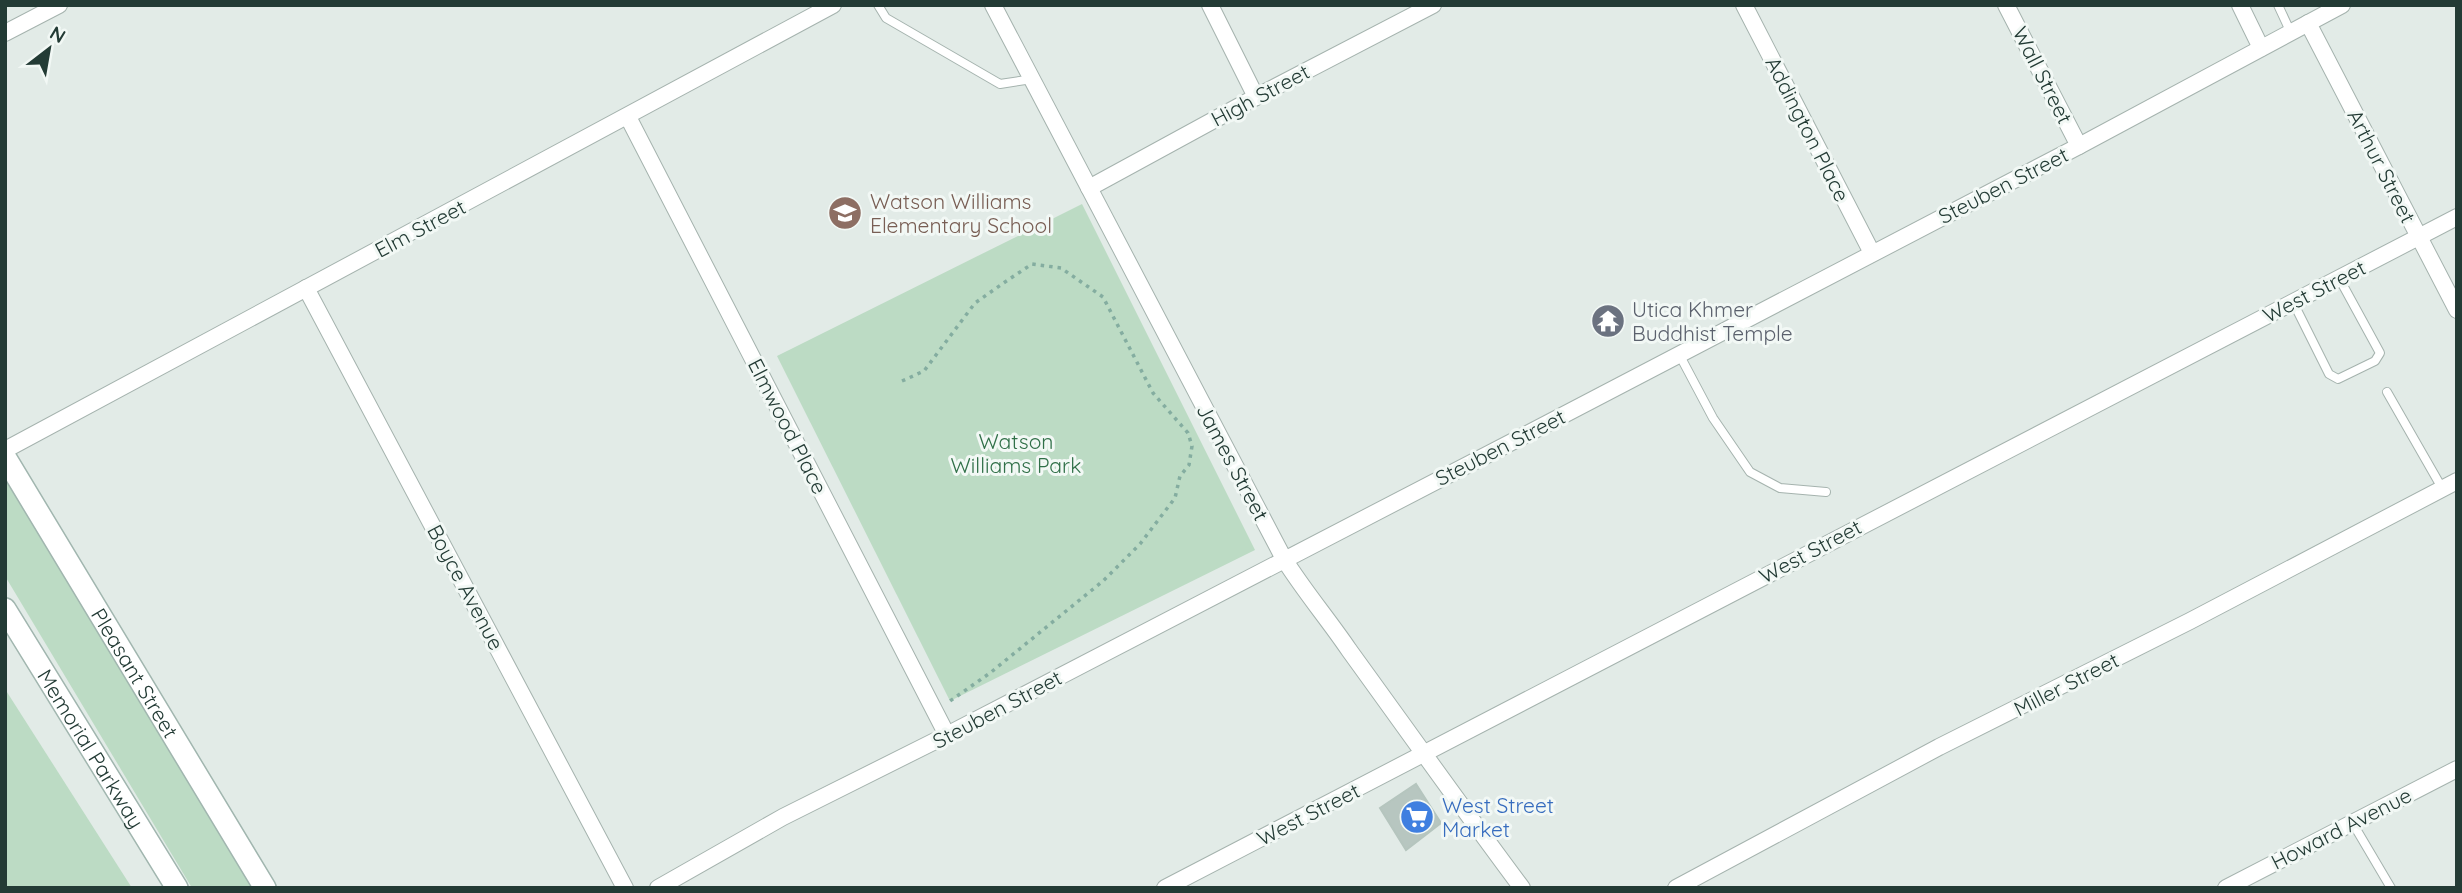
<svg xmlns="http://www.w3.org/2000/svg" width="2462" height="893" viewBox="0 0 2462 893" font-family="Quicksand,sans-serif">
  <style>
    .green { fill: #bcdbc4 }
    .building { fill: #b7c6c0; stroke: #b5c5be; stroke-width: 2 }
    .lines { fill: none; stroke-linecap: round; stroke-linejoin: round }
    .lane-casing { stroke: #a5b3ae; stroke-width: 10 }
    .street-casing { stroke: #a5b3ae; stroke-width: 18 }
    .secondary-casing { stroke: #a1b6af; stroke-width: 24 }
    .path { stroke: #84ada0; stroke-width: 3.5; stroke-dasharray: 3.5 5; stroke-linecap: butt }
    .lane { stroke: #fff; stroke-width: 8 }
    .street { stroke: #fff; stroke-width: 16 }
    .secondary { stroke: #fff; stroke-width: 21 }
    .labels { text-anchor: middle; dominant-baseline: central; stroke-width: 6; stroke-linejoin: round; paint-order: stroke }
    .street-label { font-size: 21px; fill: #233b35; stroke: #f2f8f5 }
    .education-label { font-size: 21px; fill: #785e54; stroke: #f2f8f5; text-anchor: start }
    .worship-label { font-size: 21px; fill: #5b616d; stroke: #f2f8f5; text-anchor: start }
    .park-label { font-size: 21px; fill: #307048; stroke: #f2f8f5 }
    .shop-label { font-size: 21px; fill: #366cbe; stroke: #f2f8f5; text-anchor: start }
  </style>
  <rect width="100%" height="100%" fill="#e2ebe7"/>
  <!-- green -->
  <g class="green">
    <path d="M1082,204L1255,550L950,701L777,356Z"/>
    <path d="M5,473L258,888H192L5,576Z"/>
    <path d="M5,689L132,888H5Z"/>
  </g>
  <!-- building -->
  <path class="building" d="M1416,784L1441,823L1406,850L1380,808Z"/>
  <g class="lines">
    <!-- lane casing -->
    <g class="lane-casing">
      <g id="lane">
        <path d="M878,5L886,18L1000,84L1032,79"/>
        <path d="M2278,5L2291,33"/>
        <path d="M2293,302L2329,374L2338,379L2375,361L2380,353L2339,278"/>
        <path d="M1679,354L1713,418L1750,472L1780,488L1826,492"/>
        <path d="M2387,392L2442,488"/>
        <path d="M2352,822L2391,888"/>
      </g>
    </g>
    <!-- street casing -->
    <g class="street-casing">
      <g id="street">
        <path d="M993,5L1284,559C1304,591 1328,619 1349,650C1407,730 1463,809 1522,888"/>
        <path d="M1210,5L1256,97"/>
        <path d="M1744,5L1872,253"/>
        <path d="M2006,5L2079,146"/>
        <path d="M2240,5L2261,48"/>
        <path d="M2308,23L2457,310"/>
        <path d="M5,33L59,5"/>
        <path d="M628,117L947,735"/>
        <path d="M1089,188L1256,97L1433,5"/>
        <path d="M306,288L625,888"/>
        <path d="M5,450L833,5"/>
        <path d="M658,888L783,817L947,735L1529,433L2079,146L2342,5"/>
        <path d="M1165,888L2457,217"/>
        <path d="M1676,888L1939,747L2190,621L2457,481"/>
        <path d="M2226,888L2457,769"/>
      </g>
    </g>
    <!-- secondary casing -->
    <g class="secondary-casing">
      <g id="secondary">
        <path id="s1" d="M5,457L265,888"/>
        <path id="s2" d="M5,609L177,888"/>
      </g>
    </g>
    <!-- path -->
    <path class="path" d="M902,381L924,371L975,303L1005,282L1032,264L1061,268L1103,297L1153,393L1188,433L1192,446L1189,465L1180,476L1175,498L1140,544L1103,581L990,673L950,701"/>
    <!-- lane -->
    <use href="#lane" class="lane"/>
    <!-- street -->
    <use href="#street" class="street"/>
    <!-- secondary -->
    <use href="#secondary" class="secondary"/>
  </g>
  <!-- icons -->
  <defs>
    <g id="school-disc" transform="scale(1.75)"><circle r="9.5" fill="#8d6e63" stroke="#f2f8f5"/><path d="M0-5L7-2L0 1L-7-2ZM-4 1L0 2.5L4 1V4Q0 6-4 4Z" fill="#fff"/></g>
    <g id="temple-disc" transform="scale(1.75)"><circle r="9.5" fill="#6b7280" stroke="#f2f8f5"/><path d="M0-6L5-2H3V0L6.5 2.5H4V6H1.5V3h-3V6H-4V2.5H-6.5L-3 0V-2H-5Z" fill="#fff"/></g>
    <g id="supermarket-disc" transform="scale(1.75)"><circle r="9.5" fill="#3f7fe0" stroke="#f2f8f5"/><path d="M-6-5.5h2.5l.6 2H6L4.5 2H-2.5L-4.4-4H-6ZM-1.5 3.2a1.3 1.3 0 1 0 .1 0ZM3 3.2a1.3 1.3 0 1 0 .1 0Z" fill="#fff"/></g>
  </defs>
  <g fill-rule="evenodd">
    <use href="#school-disc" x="845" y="213"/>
    <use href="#temple-disc" x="1608" y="321"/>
    <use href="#supermarket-disc" x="1417" y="817"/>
  </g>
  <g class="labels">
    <!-- street labels -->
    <g class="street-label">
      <text transform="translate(2043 75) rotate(63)">Wall Street</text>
      <text transform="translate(1260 95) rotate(-28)">High Street</text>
      <text transform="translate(1808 129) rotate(63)">Addington Place</text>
      <text transform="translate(2382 166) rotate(63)">Arthur Street</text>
      <text transform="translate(2003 185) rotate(-27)">Steuben Street</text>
      <text transform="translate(420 228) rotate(-28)">Elm Street</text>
      <text transform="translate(2314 291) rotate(-27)">West Street</text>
      <text transform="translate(788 426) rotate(63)">Elmwood Place</text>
      <text transform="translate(1500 447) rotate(-27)">Steuben Street</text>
      <text transform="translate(1233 462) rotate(62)">James Street</text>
      <text transform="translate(1810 551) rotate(-28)">West Street</text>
      <text transform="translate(466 587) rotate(62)">Boyce Avenue</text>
      <text stroke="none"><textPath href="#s1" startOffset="252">Pleasant Street</textPath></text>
      <text transform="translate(2066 684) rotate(-27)">Miller Street</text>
      <text transform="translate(997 709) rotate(-28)">Steuben Street</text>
      <text stroke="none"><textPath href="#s2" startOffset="164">Memorial Parkway</textPath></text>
      <text transform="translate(1308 814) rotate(-27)">West Street</text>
      <text transform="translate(2341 828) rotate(-27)">Howard Avenue</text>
    </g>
    <!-- education labels -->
    <g class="education-label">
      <text x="870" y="201">Watson Williams<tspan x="870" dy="24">Elementary School</tspan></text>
    </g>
    <!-- worship labels -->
    <g class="worship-label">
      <text x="1632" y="309">Utica Khmer<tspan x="1632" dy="24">Buddhist Temple</tspan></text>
    </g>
    <!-- park labels -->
    <g class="park-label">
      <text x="1016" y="441">Watson<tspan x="1016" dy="24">Williams Park</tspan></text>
    </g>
    <!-- shop labels -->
    <g class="shop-label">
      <text x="1442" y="805">West Street<tspan x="1442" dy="24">Market</tspan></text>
    </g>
  </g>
  <!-- border -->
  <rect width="2462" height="893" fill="none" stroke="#233b35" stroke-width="14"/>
  <!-- north arrow -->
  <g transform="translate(49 49) rotate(31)" stroke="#f2f8f5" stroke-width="5" paint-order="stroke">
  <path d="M0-5L12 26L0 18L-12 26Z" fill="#233b35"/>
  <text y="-10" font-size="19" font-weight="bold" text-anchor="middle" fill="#233b35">N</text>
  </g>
</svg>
